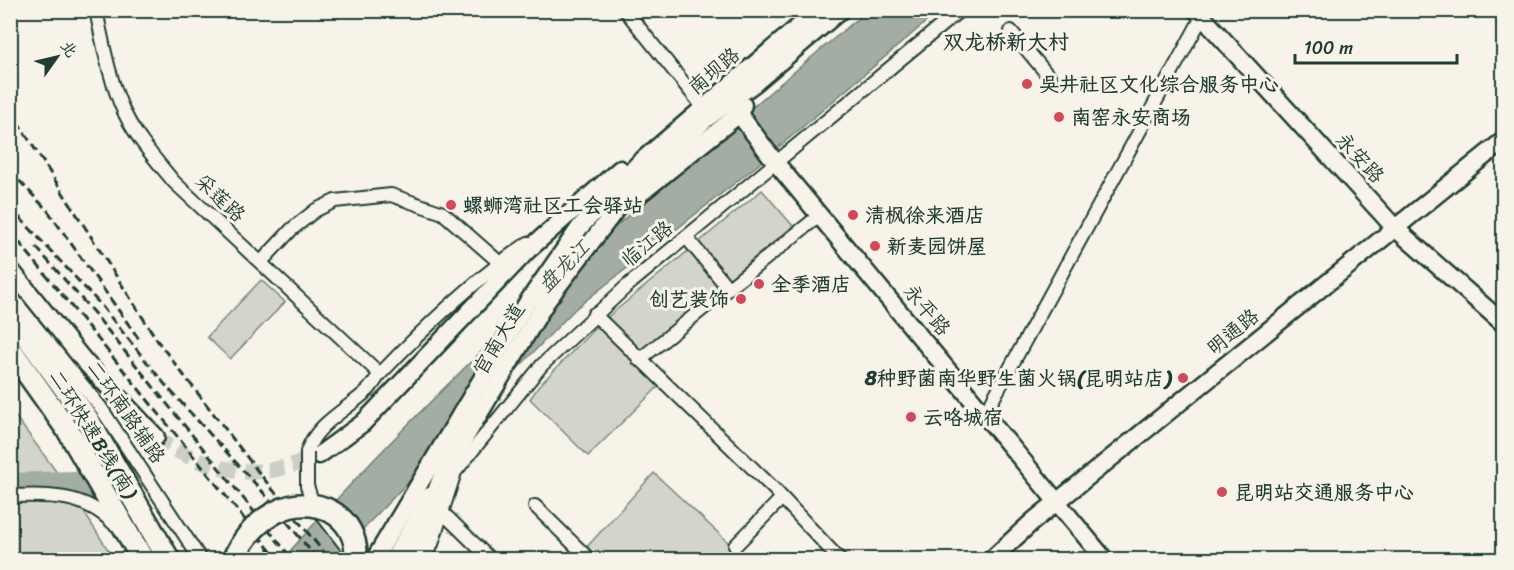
<svg xmlns="http://www.w3.org/2000/svg" width="1514" height="570" viewBox="0 0 1514 570" font-family="Sriracha,'LXGW WenKai TC',sans-serif">
  <style>
    .green { fill: #d3d5ca; stroke: #79897f; stroke-width: 1.5 }
    .water { fill: #a4ada3; stroke: #6f8077; stroke-width: 1.5 }
    .lines { fill: none; stroke-linecap: round; stroke-linejoin: round }
    .river { stroke: #a4ada3; stroke-width: 20 }
    .secondary-tunnel { stroke: #cccfc4; stroke-width: 16; stroke-dasharray: 16 8; stroke-linecap: butt }
    .street-casing { stroke: #1f3d34; stroke-width: 16 }
    .secondary-casing { stroke: #1f3d34; stroke-width: 21 }
    .highway-casing { stroke: #1f3d34; stroke-width: 26 }
    .street { stroke: #f7f3e8; stroke-width: 12 }
    .secondary { stroke: #f7f3e8; stroke-width: 16 }
    .highway { stroke: #f7f3e8; stroke-width: 21 }
    .rail { stroke: #1f3d34; stroke-width: 3; stroke-dasharray: 9 4.5; stroke-linecap: butt }
    .street-bridge-casing { stroke: #1f3d34; stroke-width: 16; stroke-linecap: butt }
    .highway-bridge-casing { stroke: #1f3d34; stroke-width: 26; stroke-linecap: butt }
    .street-bridge { stroke: #f7f3e8; stroke-width: 12 }
    .highway-bridge { stroke: #f7f3e8; stroke-width: 21 }
    .poi-dot { fill: #d1495b; stroke: #f7f3e8; stroke-width: 2 }
    .labels { text-anchor: middle; dominant-baseline: central; stroke-width: 6; stroke-linejoin: round; paint-order: stroke }
    .street-label { font-size: 20px; fill: #1f3d34; stroke: #f7f3e8 }
    .poi-label { font-size: 20px; font-weight: bold; fill: #1f3d34; stroke: #f7f3e8; text-anchor: start }
    .neighbourhood-label { font-size: 21px; font-weight: bold; fill: #1f3d34; stroke: #f7f3e8 }
    .water-label { font-size: 21px; font-style: italic; fill: #405950; stroke: #f7f3e8 }
  </style>
  <rect width="100%" height="100%" fill="#f7f3e8"/>
  <filter id="ink" filterUnits="userSpaceOnUse"><feTurbulence type="fractalNoise" baseFrequency=".0167" numOctaves="2"/><feDisplacementMap in="SourceGraphic" scale="12" xChannelSelector="R" yChannelSelector="G"/><feConvolveMatrix kernelMatrix="1 2 1 2 8 2 1 2 1" color-interpolation-filters="sRGB"/></filter>
  <g filter="url(#ink)">
    <!-- green -->
    <g class="green">
      <path d="M762,190L793,226L632,359L659,386L588,456L530,399L539,386L598,325Z"/>
      <path d="M261,280L285,302L230,359L207,337Z"/>
      <path d="M10,409L69,489L114,559H11Z"/>
      <path d="M654,473L746,559H597L585,549Z"/>
    </g>
    <!-- water -->
    <path class="water" d="M867,11H939L754,168L575,309L334,559L282,560C458,359 662,181 867,11Z"/>
    <g class="lines">
      <!-- river -->
      <path class="river" d="M10,483L72,481L92,493"/>
      <!-- secondary-tunnel -->
      <path class="secondary-tunnel" d="M156,437C212,475 257,483 319,455"/>
      <!-- street casing -->
      <g class="street-casing">
        <g id="street">
          <path d="M96,10C103,44 110,83 125,114C137,139 157,161 174,182L380,374"/>
          <path d="M625,10L703,107"/>
          <path d="M1011,31L1051,79"/>
          <path d="M686,237L728,288"/>
          <path d="M261,262L292,229L316,210L335,201L391,195L443,213L500,263"/>
          <path d="M10,295L101,408L201,560"/>
          <path d="M594,314L774,489L840,560"/>
          <path d="M639,360L820,215"/>
          <path d="M986,412L1202,17"/>
          <path d="M307,452C315,424 348,409 368,390C373,385 377,377 382,372C426,326 475,279 528,243"/>
          <path d="M10,496C49,495 84,493 114,524"/>
          <path d="M535,506L590,560"/>
          <path d="M317,508L354,556"/>
          <path d="M443,513L491,560"/>
          <path d="M735,546L782,498"/>
          <path d="M423,560L432,544L455,472L542,365L627,286L960,10"/>
        </g>
      </g>
      <!-- secondary casing -->
      <g class="secondary-casing">
        <g id="secondary">
          <path d="M1196,10L1395,228L1504,324"/>
          <path d="M739,114L776,163L1105,560"/>
          <path d="M636,197L739,114L743,105"/>
          <path d="M10,269L85,362L156,437"/>
          <path d="M319,455L363,423L528,250L620,169"/>
          <path d="M448,466L546,302L627,195L706,119L755,83L841,10"/>
          <path d="M374,560L527,303L580,227L639,163L818,10"/>
          <path d="M393,560L430,496"/>
          <path d="M991,560L1032,522L1504,140"/>
        </g>
      </g>
      <!-- highway casing -->
      <g class="highway-casing">
        <g id="highway">
          <path d="M10,313L88,420L169,560"/>
          <path d="M10,349L69,432L143,560"/>
          <path d="M410,560C430,525 436,490 454,456"/>
        </g>
      </g>
      <!-- street -->
      <use href="#street" class="street"/>
      <!-- secondary -->
      <use href="#secondary" class="secondary"/>
      <!-- highway -->
      <use href="#highway" class="highway"/>
      <!-- rail -->
      <g class="rail">
        <path d="M10,110L159,343L260,474L330,560"/>
        <path d="M10,171L48,211L141,342"/>
        <path d="M10,207L100,304L167,387L262,491L318,560"/>
        <path d="M10,231L278,560"/>
        <path d="M36,247L93,312L293,560"/>
      </g>
      <!-- street-bridge casing -->
      <g class="street-bridge-casing">
        <path id="street-bridge" d="M307,452V486L311,498"/>
      </g>
      <!-- highway-bridge casing -->
      <g class="highway-bridge-casing">
        <path id="highway-bridge" d="M233,560C242,540 257,522 276,512C314,492 359,515 356,560"/>
      </g>
      <!-- street-bridge -->
      <use href="#street-bridge" class="street-bridge"/>
      <!-- highway-bridge -->
      <use href="#highway-bridge" class="highway-bridge"/>
    </g>
  </g>
  <!-- markers -->
  <g class="poi-dot">
    <circle cx="1027" cy="84" r="6"/>
    <circle cx="1059" cy="117" r="6"/>
    <circle cx="451" cy="205" r="6"/>
    <circle cx="853" cy="215" r="6"/>
    <circle cx="875" cy="246" r="6"/>
    <circle cx="759" cy="284" r="6"/>
    <circle cx="741" cy="299" r="6"/>
    <circle cx="1183" cy="378" r="6"/>
    <circle cx="911" cy="417" r="6"/>
    <circle cx="1222" cy="492" r="6"/>
  </g>
  <g class="labels">
    <!-- street labels -->
    <g class="street-label">
      <text transform="translate(714 71) rotate(-40)">南坝路</text>
      <text transform="translate(1360 158) rotate(47)">永安路</text>
      <text transform="translate(220 198) rotate(43)">采莲路</text>
      <text transform="translate(647 244) rotate(-39)">临江路</text>
      <text transform="translate(927 310) rotate(50)">永平路</text>
      <text transform="translate(1233 332) rotate(-39)">明通路</text>
      <text transform="translate(499 339) rotate(-59)">官南大道</text>
      <text transform="translate(126 412) rotate(55)">二环南路辅路</text>
      <text transform="translate(93 434) rotate(58)">二环快速B线(南)</text>
    </g>
    <!-- poi labels -->
    <g class="poi-label">
      <text x="1039" y="84">吴井社区文化综合服务中心</text>
      <text x="1071" y="117">南窑永安商场</text>
      <text x="463" y="205">螺蛳湾社区工会驿站</text>
      <text x="865" y="215">清枫徐来酒店</text>
      <text x="887" y="246">新麦园饼屋</text>
      <text x="771" y="284">全季酒店</text>
      <text x="729" y="299" text-anchor="end">创艺装饰</text>
      <text x="1171" y="378" text-anchor="end">8种野菌南华野生菌火锅(昆明站店)</text>
      <text x="923" y="417">云咯城宿</text>
      <text x="1234" y="492">昆明站交通服务中心</text>
    </g>
    <!-- neighbourhood labels -->
    <g class="neighbourhood-label">
      <text x="1006" y="42">双龙桥新大村</text>
    </g>
    <!-- water labels -->
    <g class="water-label">
      <text transform="translate(564 266) rotate(-45)">盘龙江</text>
    </g>
  </g>
  <!-- margin -->
  <rect width="1514" height="570" fill="none" stroke="#f7f3e8" stroke-width="36"/>
  <rect x="18" y="18" width="1478" height="534" fill="none" stroke="#1f3d34" stroke-width="2" filter="url(#ink)"/>
  <!-- north arrow -->
  <g transform="translate(57 57) rotate(56)" stroke="#f7f3e8" stroke-width="4.5" paint-order="stroke">
  <path d="M0-4.5L10 22L0 15L-10 22Z" fill="#1f3d34"/>
  <text y="-9" font-size="16" font-weight="bold" text-anchor="middle" fill="#1f3d34">北</text>
  </g>
  <!-- scale -->
  <path d="M1295 54v9h162v-9" fill="none" stroke="#1f3d34" stroke-width="3"/>
  <text x="1304" y="54" font-size="18" fill="#1f3d34" stroke="#f7f3e8" stroke-width="4.5" paint-order="stroke">100 m</text>
</svg>
